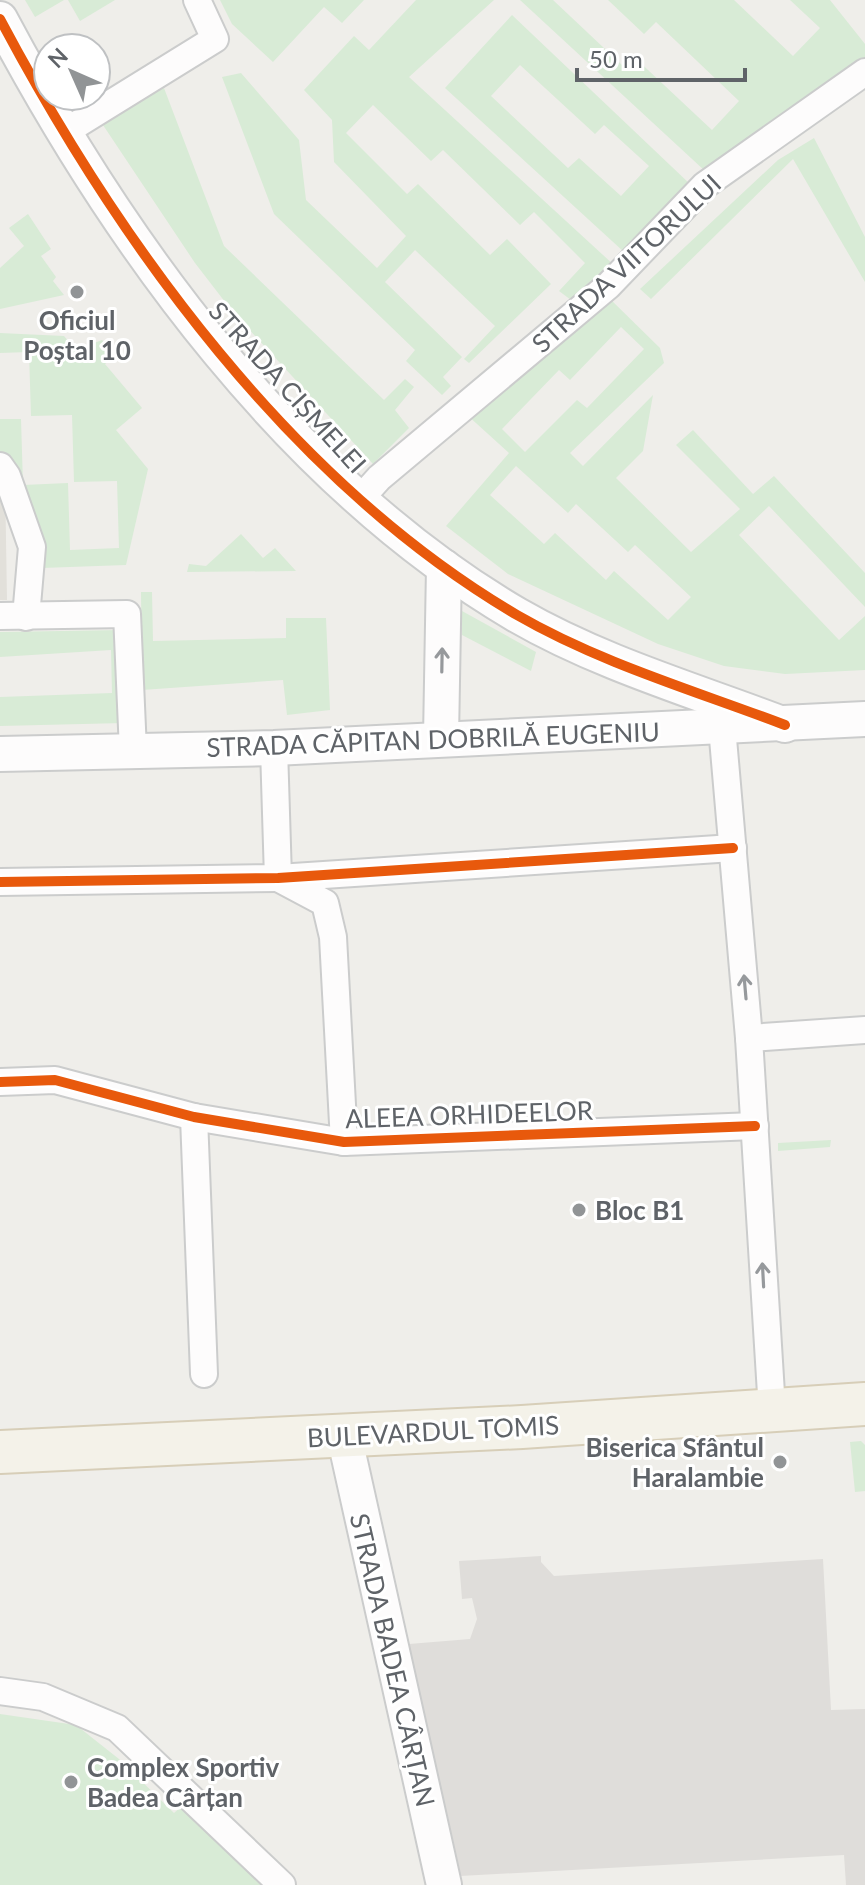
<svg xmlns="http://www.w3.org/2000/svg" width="865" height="1885" viewBox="0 0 865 1885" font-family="Lato,sans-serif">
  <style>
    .industrial { fill: #dfddda }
    .education { fill: #e2e0da }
    .green { fill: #d8ebd6; fill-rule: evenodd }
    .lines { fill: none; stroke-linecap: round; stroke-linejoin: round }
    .minor-casing { stroke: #cbcccc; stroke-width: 30 }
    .tertiary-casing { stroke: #cbcccc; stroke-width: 38 }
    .primary-casing { stroke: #d7ceb8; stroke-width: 46 }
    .minor { stroke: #fdfcfc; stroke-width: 26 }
    .tertiary { stroke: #fdfcfc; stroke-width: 34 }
    .primary { stroke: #f4f2e9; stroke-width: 42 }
    .cycleway-casing { stroke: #fff; stroke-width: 15 }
    .cycleway { stroke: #e8590c; stroke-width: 10 }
    .oneway { stroke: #96999c }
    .poi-dot { fill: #919496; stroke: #fff; stroke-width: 3 }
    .labels { text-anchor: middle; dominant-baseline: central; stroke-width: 6; stroke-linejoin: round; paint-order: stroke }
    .street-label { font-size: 26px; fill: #5f6368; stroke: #fff }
    .poi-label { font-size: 26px; font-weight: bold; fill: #5f6368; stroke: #fff; text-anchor: start }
  </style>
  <rect width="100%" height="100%" fill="#efeeea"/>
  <!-- industrial -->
  <path class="industrial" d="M541,1556V1562L554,1576L823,1559L831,1710L865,1709V1885H846L844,1855L460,1876L411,1673L409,1644L470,1639L477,1619L472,1598L462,1599L459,1561Z"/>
  <!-- education -->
  <path class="education" d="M5,479L7,600H0V480Z"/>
  <!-- green -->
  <g class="green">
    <path d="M25,0H64L35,17Z"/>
    <path d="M68,0H115L80,21Z"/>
    <path d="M220,0H364L342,23L324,7L273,62L232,24Z"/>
    <path d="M416,0H494L409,77L615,266L575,303L559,291L585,263L534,212L520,225L443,150L431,161L373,105L346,133L407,194L418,184L490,255L507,239L551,284L469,363L464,359L495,326L415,250L385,282L462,357L443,377L451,386L442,395L406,361L415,350L274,214L222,77L241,73L299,140L306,200L377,268L406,236L334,162L332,120L304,90L354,36L369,50Z"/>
    <path d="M520,0H553L622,65L632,55L712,130L739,101L656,22L644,34L608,0H734L793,56L820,28L790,0H830L865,44V64L705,171Z"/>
    <path d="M512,15L691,185L624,252L445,88ZM520,65L595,134L604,125L649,166L621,196L579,158L568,168L491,96Z"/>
    <path d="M164,88L224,246L384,400L405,379L414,387L395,410L409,428L373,464L232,311L195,263L101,122Z"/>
    <path d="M814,138L865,237V282L793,159L651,299L640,289L778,160Z"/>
    <path d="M28,214L51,249L41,256L56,277L53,281L64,295L0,309V268L24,246L9,228Z"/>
    <path d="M608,297L660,348L664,363L570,453L583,466L653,395L643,451L616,478L691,552L740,509L676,445L693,430L753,494L774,476L865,573V607L769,506L739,535L839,640L865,616V670L785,674L724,666L658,644L508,574L446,526L509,453L466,414ZM621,327L644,349L587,408L577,400L525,452L502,429L559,370L570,380ZM516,466L568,513L576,504L628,552L635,545L691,597L668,620L614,571L606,580L555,533L544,544L490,495Z"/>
    <path d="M0,333L64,336L76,350L102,340L115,356L105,364L142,408L116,430L148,469L126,565L42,568L0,453V419H21L23,485L68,483L70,550L119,548L117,481L74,482L72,415L31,416L29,352L0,353Z"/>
    <path d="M241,534L263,558L275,548L296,571L187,572L189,564L206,566Z"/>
    <path d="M141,592H152L153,641L286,638V618H326L330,710L287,715L283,680L142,690Z"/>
    <path d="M462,611L536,652L531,671L462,635Z"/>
    <path d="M121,630L124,723L0,726V697L112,693L111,650L0,657V632Z"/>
    <path d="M831,1140L830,1147L778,1151V1143Z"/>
    <path d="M861,1441L865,1445V1491L855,1492L850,1442Z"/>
    <path d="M0,1714L76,1725L119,1759L174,1813L183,1805L267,1885H0Z"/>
  </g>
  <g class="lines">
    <!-- minor casing -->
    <g class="minor-casing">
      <g id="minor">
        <path d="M63,133L215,39L197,0"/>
        <path d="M0,466L7,476L32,547L26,617"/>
        <path d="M361,498L379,478L608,286L705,185L865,72"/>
        <path d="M0,616L127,614L133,751"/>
        <path d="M722,727L749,1038L772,1410"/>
        <path d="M274,748L278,878L325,903L333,937L344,1142"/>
        <path d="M0,882L278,878L733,848"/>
        <path d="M749,1038L865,1030"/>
        <path d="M0,1082L55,1080L194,1117L344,1142L755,1126"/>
        <path d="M194,1117L204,1374"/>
        <path d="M0,1691L43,1697L117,1728L282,1885"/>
      </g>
    </g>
    <!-- tertiary casing -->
    <g class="tertiary-casing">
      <g id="tertiary">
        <path d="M0,19C120,245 292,483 517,615C600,663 696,691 785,725"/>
        <path d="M441,738L444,567"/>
        <path d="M0,754L274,748L865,719"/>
        <path d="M344,1435L444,1885"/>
      </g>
    </g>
    <!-- primary casing -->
    <g class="primary-casing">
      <path id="primary" d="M0,1452L522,1427L865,1404"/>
    </g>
    <!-- minor -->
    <use href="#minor" class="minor"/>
    <!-- tertiary -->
    <use href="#tertiary" class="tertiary"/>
    <!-- primary -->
    <use href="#primary" class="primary"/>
    <!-- cycleway casing -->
    <g class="cycleway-casing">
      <g id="cycleway">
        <path d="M0,19C120,245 292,483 517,615C600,663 696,691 785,725"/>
        <path d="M0,882L278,878L733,848"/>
        <path d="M0,1082L55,1080L194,1117L344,1142L755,1126"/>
      </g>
    </g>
    <!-- cycleway -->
    <use href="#cycleway" class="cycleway"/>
  </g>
  <!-- one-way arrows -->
  <defs><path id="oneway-shaft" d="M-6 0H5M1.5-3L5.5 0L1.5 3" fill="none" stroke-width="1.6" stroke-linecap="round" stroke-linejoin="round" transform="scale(2)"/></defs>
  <g class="oneway">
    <use href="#oneway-shaft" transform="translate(442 660) rotate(-89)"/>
    <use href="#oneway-shaft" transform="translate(745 987) rotate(-95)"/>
    <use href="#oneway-shaft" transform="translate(763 1275) rotate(-93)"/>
  </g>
  <!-- markers -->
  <g class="poi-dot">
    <circle cx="77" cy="292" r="8"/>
    <circle cx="579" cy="1210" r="8"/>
    <circle cx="780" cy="1462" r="8"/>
    <circle cx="71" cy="1782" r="8"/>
  </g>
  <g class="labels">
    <!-- street labels -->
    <g class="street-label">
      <text transform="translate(626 263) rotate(-43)">STRADA VIITORULUI</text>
      <text transform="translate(288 387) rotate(48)">STRADA CIȘMELEI</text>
      <text transform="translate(433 739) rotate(-2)">STRADA CĂPITAN DOBRILĂ EUGENIU</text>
      <text transform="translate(469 1114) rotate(-2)">ALEEA ORHIDEELOR</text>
      <text transform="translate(433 1431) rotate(-3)">BULEVARDUL TOMIS</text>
      <text transform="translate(393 1660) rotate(77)">STRADA BADEA CÂRȚAN</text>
    </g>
    <!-- poi labels -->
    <g class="poi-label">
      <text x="77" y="320" text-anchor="middle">Oficiul<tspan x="77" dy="30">Poștal 10</tspan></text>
      <text x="595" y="1210">Bloc B1</text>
      <text x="764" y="1447" text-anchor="end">Biserica Sfântul<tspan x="764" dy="30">Haralambie</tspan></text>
      <text x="87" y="1767">Complex Sportiv<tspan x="87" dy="30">Badea Cârțan</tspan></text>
    </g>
  </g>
  <!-- north arrow -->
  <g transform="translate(72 72) rotate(315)"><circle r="38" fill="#ffffff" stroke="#bfc1c3" stroke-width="2"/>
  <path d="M0-6L14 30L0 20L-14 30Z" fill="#919496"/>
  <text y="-12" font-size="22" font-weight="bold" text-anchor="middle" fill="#5f6368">N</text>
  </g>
  <!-- scale -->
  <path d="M577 68v12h168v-12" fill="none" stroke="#5f6368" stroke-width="4"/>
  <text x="589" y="68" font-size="24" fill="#5f6368" stroke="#ffffff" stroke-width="6" paint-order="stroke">50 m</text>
</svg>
